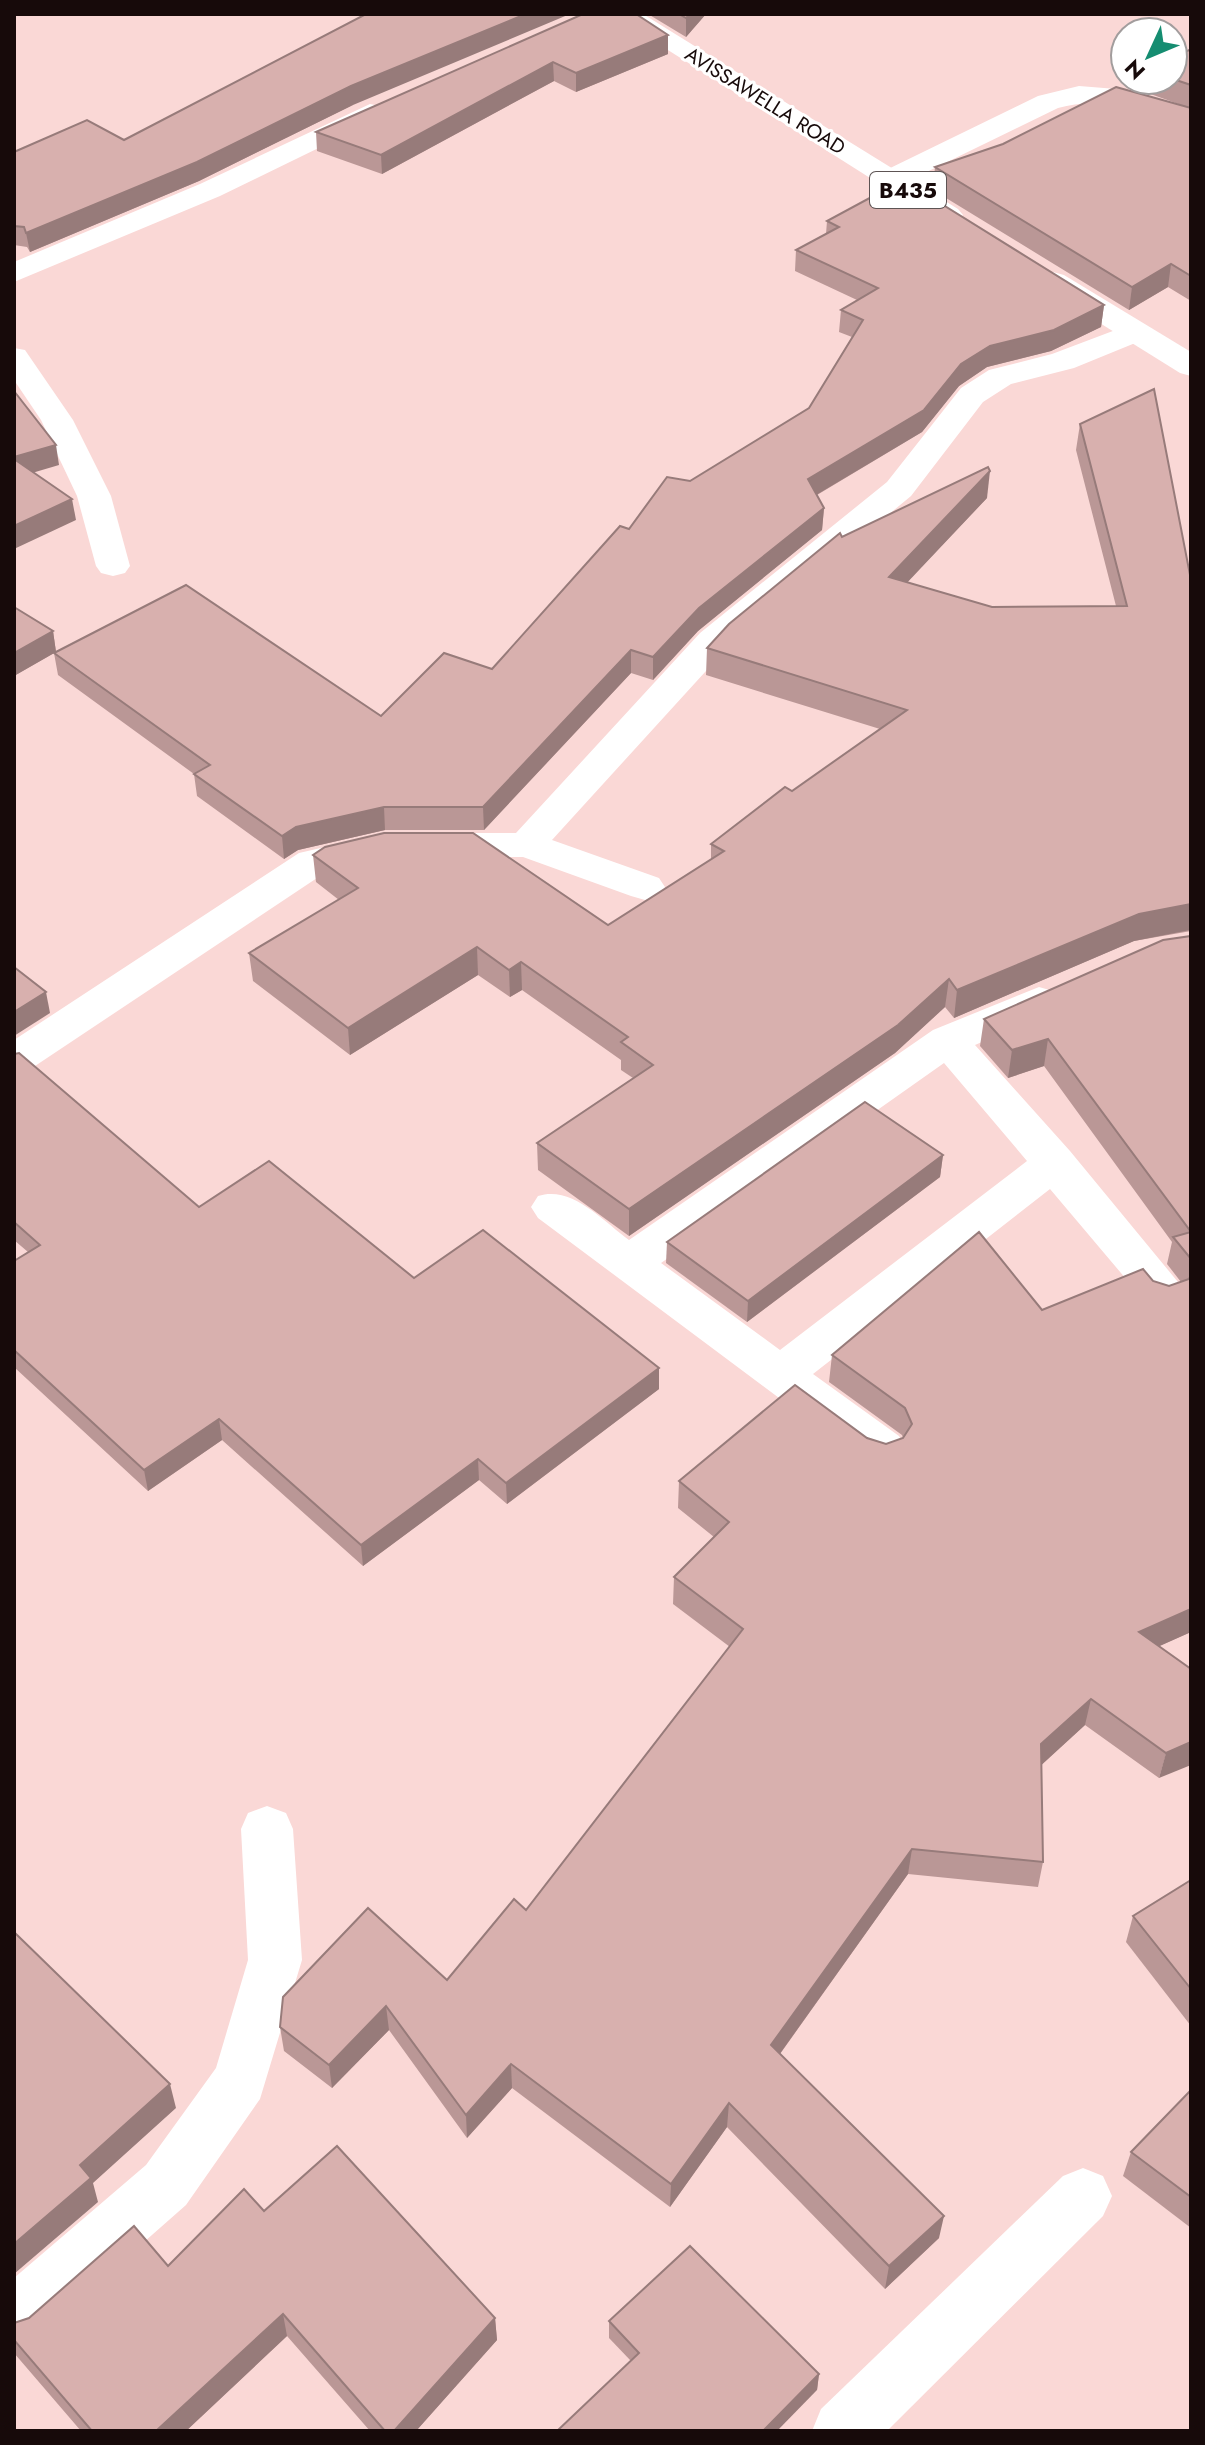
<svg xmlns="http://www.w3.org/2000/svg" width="1205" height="2445" viewBox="0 0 1205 2445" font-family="Jost,sans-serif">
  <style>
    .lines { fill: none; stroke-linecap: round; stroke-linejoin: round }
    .minor { fill: #fff; fill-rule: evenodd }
    .major { fill: #fff; fill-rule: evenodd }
    .wall { fill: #ba9796 }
    .shaded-wall { fill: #977b7a }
    .building { fill: #d8b0ae; stroke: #977b7a; stroke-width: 2 }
    .labels { text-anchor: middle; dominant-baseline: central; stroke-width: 6; stroke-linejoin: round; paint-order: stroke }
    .far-street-label { font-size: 20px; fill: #170a0a; stroke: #fff }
    .shield { fill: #fff; stroke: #5d5454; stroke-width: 2 }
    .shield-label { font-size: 22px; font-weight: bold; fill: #170a0a }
  </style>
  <rect width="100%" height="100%" fill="#fad8d6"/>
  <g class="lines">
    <!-- minor -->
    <g class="minor">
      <path d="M1079,86L1129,90L1191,111V129C1142,117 1111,94 1058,108L900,185H880L875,179L880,173L1038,96Z"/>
      <path d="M370,104L380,106L384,112L380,118L220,196L14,282V262L200,184Z"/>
      <path d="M1134,323L1145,325L1150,332L1145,339L1074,368L1011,384L983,402L911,496L726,649L552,840L659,878L665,887L659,896L645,900L631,896L523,857H386L326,872L29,1070L14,1074V1040L299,853L386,833H516L700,633L887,482L961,388L989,370L1052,354Z"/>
      <path d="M14,348L25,350L73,420L111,496L130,566L125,573L113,576L101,573L96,566L77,496L41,420L14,380Z"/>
      <path d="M1039,987L1053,991L1059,1001L1053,1011L975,1045L1070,1151L1187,1293L1180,1305L1164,1310L1148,1305L1050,1189L813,1374L899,1436L906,1449L899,1462L882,1468L865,1462L538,1218L531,1207L538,1196C572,1185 603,1221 629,1240L933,1030ZM944,1063L1027,1161L780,1350L661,1263Z"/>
      <path d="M267,1806L286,1813L293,1829L302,1960L260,2099L186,2205L35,2338L14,2347V2278L146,2165L216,2068L248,1960L241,1829L248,1813Z"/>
      <path d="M1083,2168L1103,2176L1112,2196L1103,2216L887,2431H812L821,2409L1063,2176Z"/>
    </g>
    <!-- major -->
    <g class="major">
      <path d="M611,14H643L958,209L963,215L958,221H938Z"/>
      <path d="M1053,272L1064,275L1191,352V376L1180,373L1042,287L1038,281L1042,275Z"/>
    </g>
  </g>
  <!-- wall -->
  <g class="wall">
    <path d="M583,14L668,54L576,92L554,81L382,174L317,151L316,132Z"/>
    <path d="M648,14H706L686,37Z"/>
    <path d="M1191,49V301L1168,287L1129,310L933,190L935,167L1184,106L1145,92L1147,80H1173V58Z"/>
    <path d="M353,105L199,181L30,252L27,247L14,245V152L124,140Z"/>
    <path d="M827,221L1104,305L1101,327L1051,351L987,367L959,386L922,432L817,495L824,508L822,530L698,631L653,680L631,673L484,830H385L298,850L284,859L197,796L194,774L58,675L54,653L14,676L53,631L56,652L381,716L492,669L629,529L690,481L809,408L852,337L839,332L841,310L857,300L795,271L796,250L826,234Z"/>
    <path d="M1080,424L1191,580V931L1134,941L954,1018L945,1007L895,1053L629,1236L538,1170L537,1143L633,1078L621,1070V1060L522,990L510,997L478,975L350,1055L253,981L249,953L339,900L316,882L313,855L608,925L711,859V844L792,791L880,729L706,675L707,648L842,537L987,498L907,582L992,607L1116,606L1076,450Z"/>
    <path d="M1191,936V1632L1159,1646L1191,1669L1159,1778L1085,1725L1041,1765L1043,1862L1038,1887L908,1874L780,2054L939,2238L885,2289L727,2127L670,2207L512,2088L467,2138L389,2030L332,2088L284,2051L280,2027L447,1980L526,1910L730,1647L673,1604L674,1577L714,1537L678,1508L679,1481L867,1438L886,1444L903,1438L902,1435L829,1382L832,1355L1042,1310L1153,1281L1169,1286L1181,1282L1167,1264L1172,1242L1044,1066L1008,1078L980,1046L984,1019Z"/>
    <path d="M14,1054L199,1207L414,1278L659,1389L507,1504L479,1480L363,1566L222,1440L148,1491L14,1367V1261L28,1252L14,1240Z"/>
    <path d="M943,1155L940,1177L747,1322L666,1263L667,1242Z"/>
    <path d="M1191,1880V2026L1126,1942L1133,1916Z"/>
    <path d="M1191,2090V2228L1123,2176L1131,2152Z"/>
    <path d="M264,2211L495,2318L497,2340L416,2431H370L287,2336L186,2431H81L14,2353V2323L168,2266Z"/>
    <path d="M609,2321L819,2374L817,2390L631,2361L609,2338Z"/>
  </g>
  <!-- shaded-wall -->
  <g class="shaded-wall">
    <path d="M526,14H570L353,105L199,181L30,252L26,233L351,86Z"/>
    <path d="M690,14H706L686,37V18Z"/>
    <path d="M668,35V54L576,92V73Z"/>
    <path d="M553,62L554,81L382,174L381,155Z"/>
    <path d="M1171,264L1168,287L1129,310L1132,287Z"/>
    <path d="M1104,305L1101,327L1051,351L987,367L959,386L922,432L806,501L808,479L961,364L990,346Z"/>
    <path d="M56,445L59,465L15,478L14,457Z"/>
    <path d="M990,471L987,498L887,604L889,577Z"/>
    <path d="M72,499L76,520L14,549V526Z"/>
    <path d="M824,508L822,530L698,631L653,680V657L699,608Z"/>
    <path d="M53,631L56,652L14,676V653Z"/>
    <path d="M631,650V673L484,830L483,807Z"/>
    <path d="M384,807L385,830L298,850L284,859L282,836L296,827Z"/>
    <path d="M1191,904L1190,930L1134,941L954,1018L957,990L1139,914Z"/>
    <path d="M477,947L478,975L350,1055L348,1028Z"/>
    <path d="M521,962L522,990L510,997L509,970Z"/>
    <path d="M949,979L945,1007L895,1053L629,1236V1209Z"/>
    <path d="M46,992L50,1013L14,1036V1012Z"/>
    <path d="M1048,1039L1044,1066L1008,1078L1012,1050Z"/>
    <path d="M943,1155L940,1177L747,1322L748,1301Z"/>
    <path d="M659,1368V1389L507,1504L506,1483Z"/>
    <path d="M219,1419L222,1440L148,1491L144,1470Z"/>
    <path d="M478,1459L479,1480L363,1566L361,1545Z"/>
    <path d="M1191,1609V1632L1133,1658L1139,1632Z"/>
    <path d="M1091,1699L1085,1725L1036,1770L1041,1744Z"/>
    <path d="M1191,1742V1765L1159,1778L1166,1753Z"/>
    <path d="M912,1849L908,1874L769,2069L771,2045Z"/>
    <path d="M386,2006L389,2030L332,2088L329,2065Z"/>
    <path d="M511,2064L512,2088L467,2138L466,2115Z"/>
    <path d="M170,2084L176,2108L93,2183L98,2202L14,2274V2244L80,2165Z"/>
    <path d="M729,2103L727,2127L670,2207L671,2184Z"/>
    <path d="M944,2216L939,2238L885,2289L889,2266Z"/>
    <path d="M283,2314L287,2336L186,2431H156Z"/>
    <path d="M495,2318L497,2340L416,2431H394Z"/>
    <path d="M819,2374L817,2390L777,2431H763Z"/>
  </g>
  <!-- building -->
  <g class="building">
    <path d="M366,14H526L351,86L197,162L26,233L24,227L14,226V152L87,120L124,140Z"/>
    <path d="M583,14H636L668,35L576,73L553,62L381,155L316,132Z"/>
    <path d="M679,14H690L686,18Z"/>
    <path d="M1191,49V85L1173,79V58Z"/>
    <path d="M1116,87L1191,108V276L1171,264L1132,287L935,167L1003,144Z"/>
    <path d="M903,180L1104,305L1054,330L990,346L961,364L924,410L808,479L824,508L699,608L653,657L631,650L483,807H384L296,827L282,836L194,774L210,765L54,653L186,585L381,716L444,653L492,669L620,526L629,529L667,477L690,481L809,408L863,320L841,310L878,288L796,250L839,227L827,221Z"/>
    <path d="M1154,389L1191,580V904L1139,914L957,990L949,979L898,1025L629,1209L537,1143L653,1065L621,1042L628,1037L521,962L509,970L477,947L348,1028L249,953L358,888L313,855L325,847L384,833H473L608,925L724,851L711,844L785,787L792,791L907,710L707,648L729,624L840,533L842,537L988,467L990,471L889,577L992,607L1127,606L1080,424Z"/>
    <path d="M14,391L56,445L14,457Z"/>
    <path d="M14,459L72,499L14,526Z"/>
    <path d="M14,607L53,631L14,653Z"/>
    <path d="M1191,936V1259L1173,1237L1191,1232L1048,1039L1012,1050L984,1019L1163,940Z"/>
    <path d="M14,967L46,992L14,1012Z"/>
    <path d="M19,1053L199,1207L269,1161L414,1278L483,1230L659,1368L506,1483L478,1459L361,1545L219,1419L144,1470L14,1350V1261L40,1245L14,1222V1054Z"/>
    <path d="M865,1102L943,1155L748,1301L667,1242Z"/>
    <path d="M979,1232L1042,1310L1143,1269L1153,1281L1169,1286L1189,1279L1191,1275V1609L1139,1632L1191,1669V1742L1166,1753L1091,1699L1041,1744L1043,1862L912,1849L771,2045L944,2216L889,2266L729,2103L671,2184L511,2064L466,2115L386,2006L329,2065L280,2027L283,1997L368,1908L447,1980L514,1899L526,1910L743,1629L674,1577L729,1522L679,1481L795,1385L867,1438L886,1444L903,1438L912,1424L905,1408L832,1355Z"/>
    <path d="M1191,1880V1989L1133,1916Z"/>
    <path d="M14,1932L170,2084L80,2165L91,2178L14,2244Z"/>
    <path d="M1191,2090V2197L1131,2152Z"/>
    <path d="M337,2146L495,2318L394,2431H385L283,2314L156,2431H92L14,2340V2323L29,2318L134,2226L168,2266L244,2189L264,2211Z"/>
    <path d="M690,2246L819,2374L763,2431H557L639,2353L609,2321Z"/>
  </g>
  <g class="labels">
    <!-- far-street labels -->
    <g class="far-street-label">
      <text transform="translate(765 101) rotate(32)">AVISSAWELLA ROAD</text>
    </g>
    <!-- shield labels -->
    <rect class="shield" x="870" y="172" width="76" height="36" rx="6"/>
    <g class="shield-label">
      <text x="908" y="190">B435</text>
    </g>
  </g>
  <!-- border -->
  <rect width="1205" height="2445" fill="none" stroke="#170a0a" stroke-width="32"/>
  <!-- north arrow -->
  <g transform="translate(1149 56) rotate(226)"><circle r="38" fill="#ffffff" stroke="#a29d9d" stroke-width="2"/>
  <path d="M0-6L14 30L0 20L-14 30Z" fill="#158d71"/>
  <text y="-12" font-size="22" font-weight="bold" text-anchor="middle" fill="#170a0a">N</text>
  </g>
</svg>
